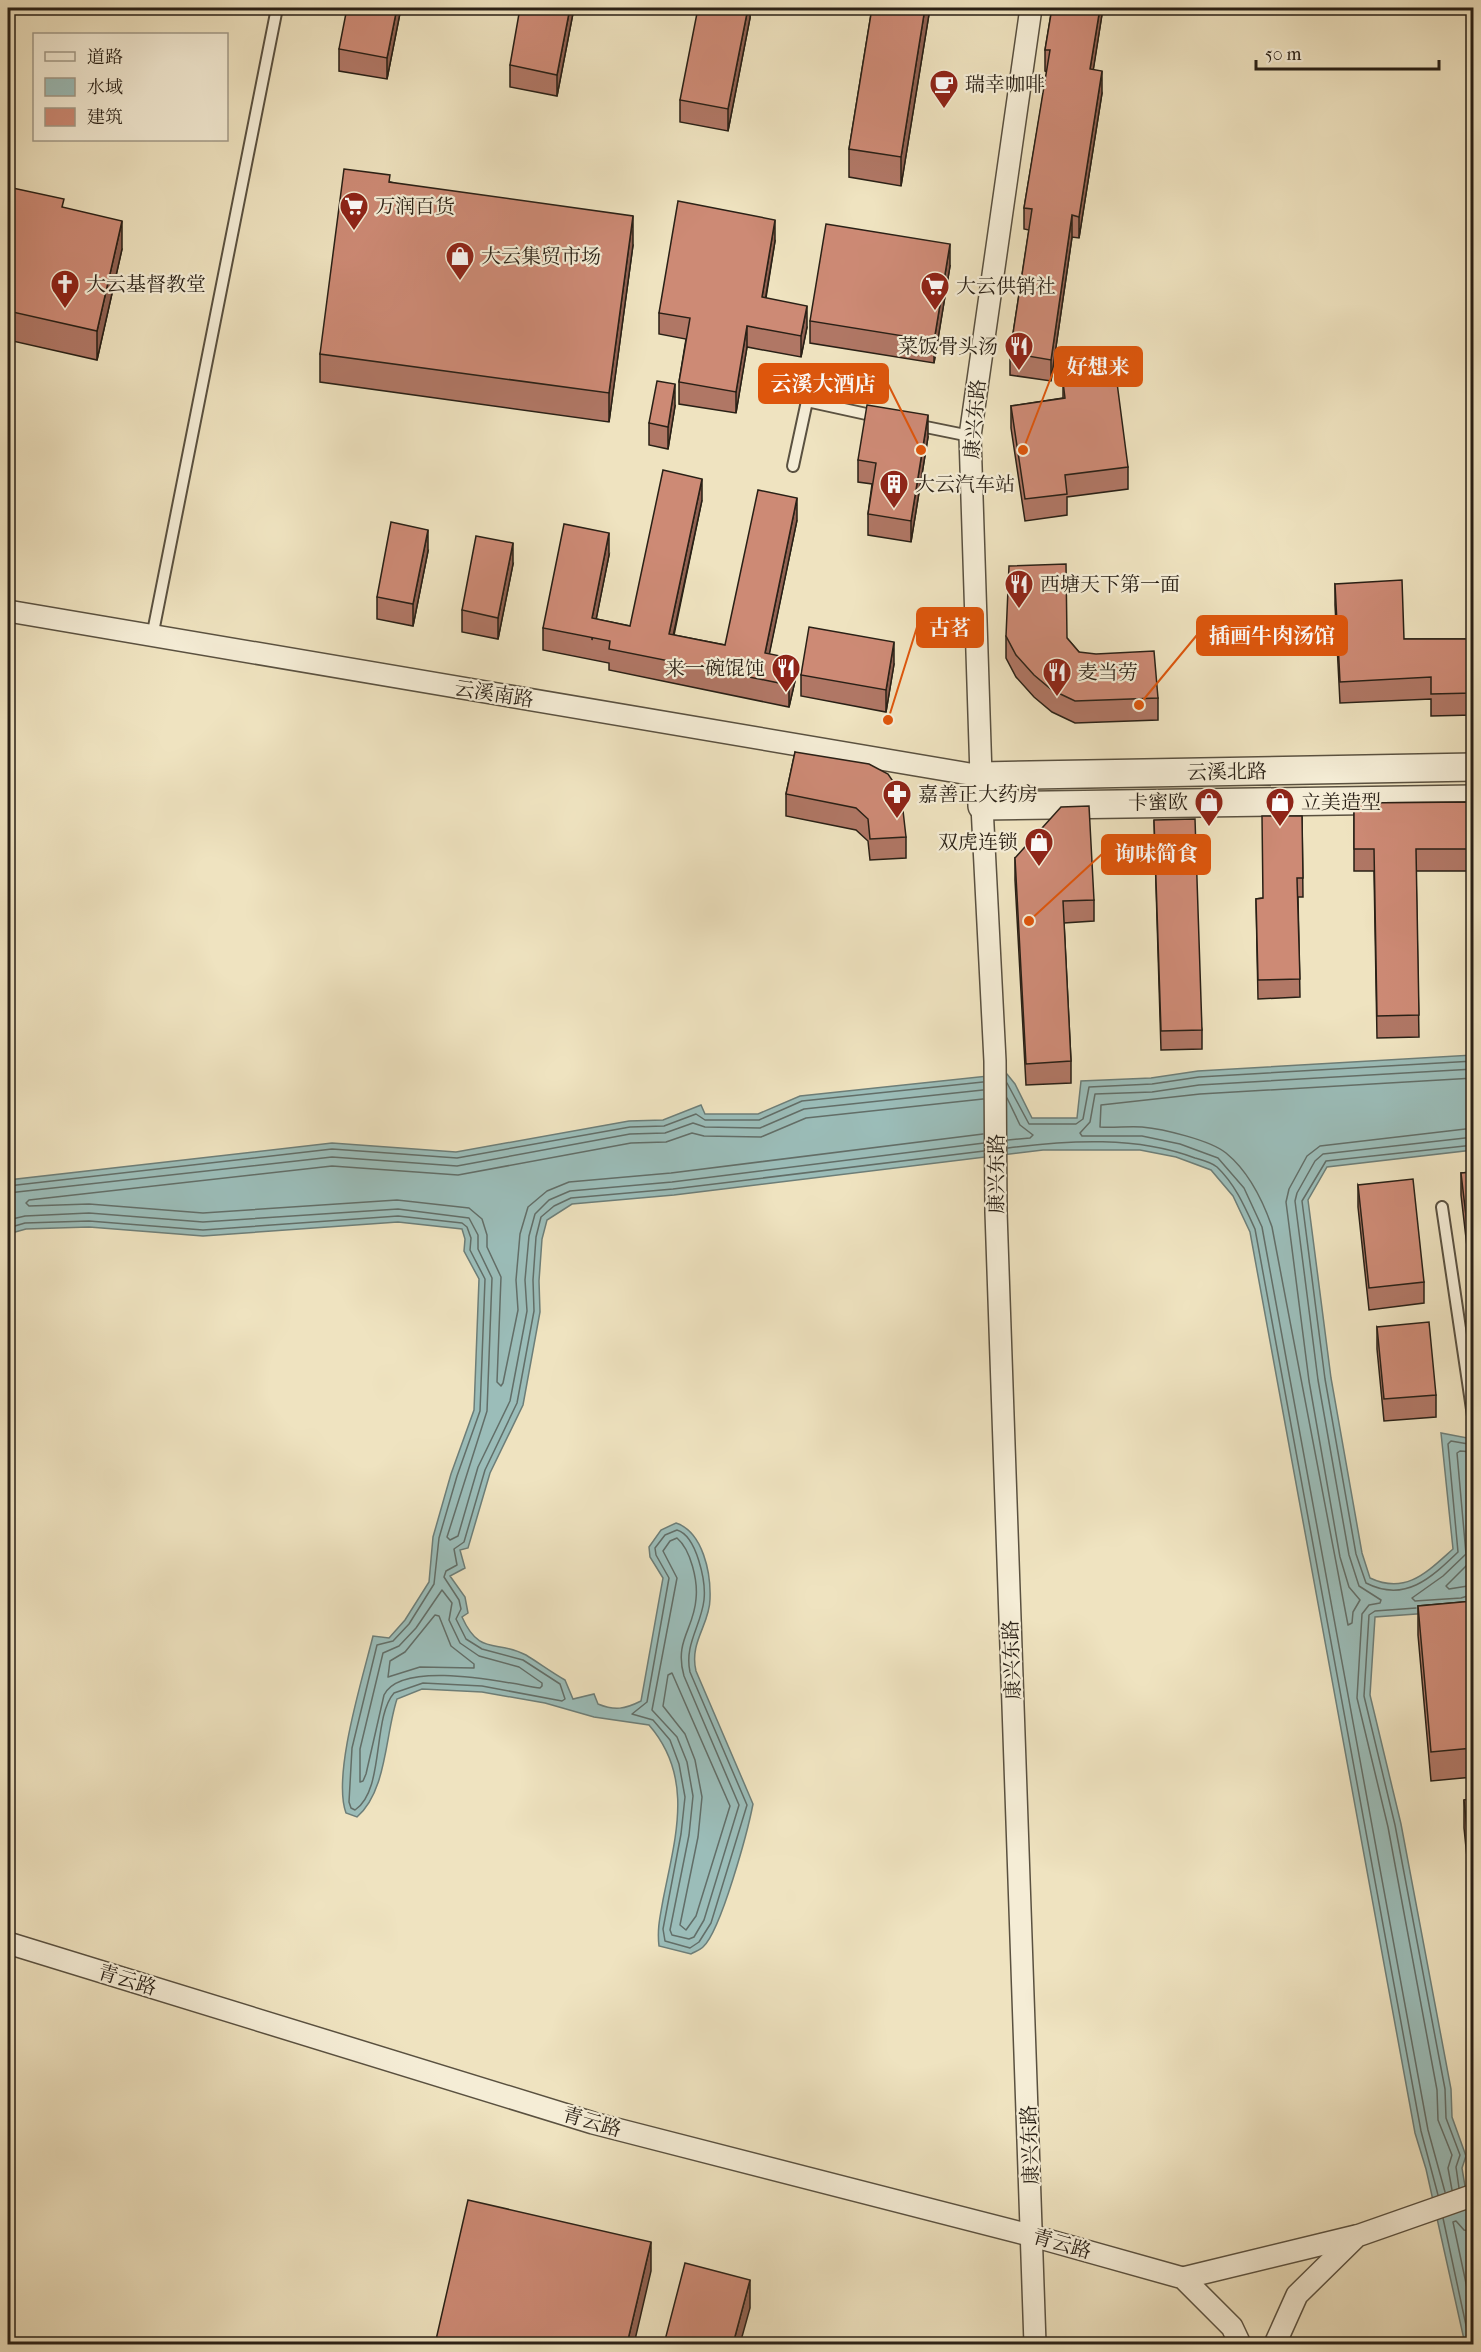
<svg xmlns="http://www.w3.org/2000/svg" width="1481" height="2352" viewBox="0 0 1481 2352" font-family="'IM FELL French Canon','Noto Serif SC',serif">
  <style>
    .water { fill: #9bbdb9; stroke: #6d7e78; stroke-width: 1.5 }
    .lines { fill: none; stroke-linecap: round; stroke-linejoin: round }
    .shore { stroke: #626e68; stroke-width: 1.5 }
    .service-casing { stroke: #5a5140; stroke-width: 14 }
    .minor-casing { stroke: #5a5140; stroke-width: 24 }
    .tertiary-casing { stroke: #5a5140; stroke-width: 30 }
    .service { stroke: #f5edd6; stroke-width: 10 }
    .minor { stroke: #f5edd6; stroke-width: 21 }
    .tertiary { stroke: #f5edd6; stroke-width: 27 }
    .wall { fill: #b07765; stroke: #292016; stroke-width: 1.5 }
    .shaded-wall { fill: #906152; stroke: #292016; stroke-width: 1.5 }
    .building { fill: #cd8a75; stroke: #292016; stroke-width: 1.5 }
    .labels { text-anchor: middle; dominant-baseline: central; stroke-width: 4.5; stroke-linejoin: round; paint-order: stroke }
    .poi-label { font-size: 20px; fill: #292016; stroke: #f5edd6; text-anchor: start }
    .street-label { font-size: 20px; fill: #292016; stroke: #f5edd6 }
    .leader { fill: none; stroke: #de560c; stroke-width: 2 }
    .callout-dot { fill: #de560c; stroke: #f5edd6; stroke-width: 2 }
    .callout { fill: #de560c; stroke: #de560c; stroke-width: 2 }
    .callout-label { font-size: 21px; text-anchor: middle; font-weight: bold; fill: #fff }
  </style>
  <rect width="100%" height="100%" fill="#efe3c0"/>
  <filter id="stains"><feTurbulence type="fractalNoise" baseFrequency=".00333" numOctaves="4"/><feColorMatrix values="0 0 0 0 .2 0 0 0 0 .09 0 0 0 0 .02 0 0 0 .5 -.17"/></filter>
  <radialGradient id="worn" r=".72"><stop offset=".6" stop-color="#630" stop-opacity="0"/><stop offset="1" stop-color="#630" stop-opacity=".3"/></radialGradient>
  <!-- water -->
  <path class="water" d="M1473,1055V1150L1327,1167L1308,1200L1331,1378L1362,1553L1370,1578C1406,1595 1427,1572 1453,1549L1441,1433L1473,1439L1474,1600L1468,1615L1458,1611L1375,1617L1370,1695L1401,1824L1451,2089L1452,2117L1466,2156L1462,2168L1473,2234V2344H1465L1426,2169L1415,2133L1250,1232L1233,1196L1211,1170L1176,1157L1140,1150H1043L674,1195L572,1204L547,1220L542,1239L539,1281L540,1312L523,1405L490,1473L468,1548L460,1550L465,1568L450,1576L465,1597L468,1613L462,1617C480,1657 496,1639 526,1655C539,1663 551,1672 565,1680L573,1699L594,1694L598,1704C615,1711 625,1709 641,1701L663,1578L650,1557L649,1547L661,1530L676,1523C703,1532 711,1573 710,1599C710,1624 689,1642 696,1671L753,1804C748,1830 721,1931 703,1947C700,1950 694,1952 691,1954L659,1946C657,1929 660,1917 663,1900C675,1838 695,1778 649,1725L594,1717L545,1703L482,1692L422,1689L397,1699C385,1735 387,1791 357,1817L346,1813C332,1775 363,1677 373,1636L389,1638L405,1620L429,1582L433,1537L451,1474L474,1410L479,1279L464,1251L465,1239L462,1229L398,1222L203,1236L89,1227L26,1229L8,1234V1180L332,1143L456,1152L629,1121L663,1120L701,1105L705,1114H758L800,1096L1007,1074L1015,1084L1032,1118H1077L1081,1081L1151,1078L1198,1071Z"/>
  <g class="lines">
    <!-- shore -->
    <g class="shore">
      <path d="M1474,1078L1200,1094L1101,1105L1100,1127C1114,1128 1128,1126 1142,1127C1163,1129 1210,1140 1226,1153C1248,1171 1263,1201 1272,1227L1348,1625L1352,1623L1353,1612L1360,1600L1349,1587L1340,1557L1309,1381L1286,1202L1289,1189L1307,1156L1320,1146L1474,1128"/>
      <path d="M1007,1083L1029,1124H1076L1083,1119L1089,1087L1152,1084L1199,1077L1474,1061"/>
      <path d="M1007,1098L1020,1125L1033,1135L1030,1138L1008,1140"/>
      <path d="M983,1099L806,1118L761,1137L704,1136L692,1133L666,1142L631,1143L458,1175L332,1166L29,1200L26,1203L29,1206L89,1204L203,1213L397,1200L469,1208L482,1219L487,1235V1247L501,1277L497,1382L501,1386L503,1383L518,1310L516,1280L520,1234L528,1207L547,1191L569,1182L671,1173L983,1134"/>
      <path d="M1474,1145L1326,1161L1302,1201L1325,1379L1356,1554L1366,1583C1405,1603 1431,1578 1458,1552L1448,1444L1451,1441L1474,1445"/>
      <path d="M1008,1148C1069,1140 1137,1136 1195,1158C1202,1160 1211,1162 1217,1167C1235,1184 1245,1207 1255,1229L1421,2131L1438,2195"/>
      <path d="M8,1186L332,1149L457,1158L630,1127L664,1126L696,1114L705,1120H759L802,1101L983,1082"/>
      <path d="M8,1193L332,1157L457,1166L630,1134L665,1133L693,1123L705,1127L760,1128L804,1109L983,1090"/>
      <path d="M8,1220L25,1216L89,1213L203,1222L398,1209L469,1218L478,1235V1249L492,1278L487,1411L447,1537L450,1540L458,1536L478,1467L510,1401L527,1311L525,1280L529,1236L535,1214L549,1200L570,1191L672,1182L984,1143"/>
      <path d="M8,1228L25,1223L89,1221L203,1230L398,1216L462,1223L467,1227L471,1238L470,1250L485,1279L480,1411L457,1476L439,1538L434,1584L409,1624L393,1641L377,1645L352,1748L349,1802L351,1808L355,1810C385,1790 372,1718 394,1693L423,1683L482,1686L562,1701L565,1699L560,1684L523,1660L482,1649L466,1639L456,1619L461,1609L459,1600L444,1577L446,1571L457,1565L454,1549L464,1542L485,1470L517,1403L534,1311L533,1280L536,1237L541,1217L554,1206L571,1198L673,1189L984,1151"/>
      <path d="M1474,1452L1460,1451L1457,1453L1466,1554L1443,1576L1412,1598L1415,1601L1461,1598L1474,1594"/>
      <path d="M1474,1462L1467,1465L1474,1525"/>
      <path d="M677,1530C697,1536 706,1582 704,1600C701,1626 684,1645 690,1672L747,1805L711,1923L699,1942L690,1948L665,1941L663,1929L681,1834L685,1797L679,1764L670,1740L653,1720L632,1714L647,1702L669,1578L656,1555L655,1548L665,1535Z"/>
      <path d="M677,1538C691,1550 698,1581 696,1599C694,1629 674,1641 684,1676L739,1805L704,1920L694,1937L689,1939L672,1935L670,1930L689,1835L693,1796L687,1762L677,1737L652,1710L677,1578L663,1551L670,1541Z"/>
      <path d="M1474,1558L1446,1586L1449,1589L1474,1585"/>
      <path d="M442,1590L452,1603L449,1620L460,1643L479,1656L519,1667L542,1683V1686L540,1688C507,1683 402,1659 384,1695L366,1774L363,1781L360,1782V1749L383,1653L399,1646L416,1628Z"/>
      <path d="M1416,1608L1375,1611L1369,1615L1364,1696L1395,1825L1445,2089L1446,2118L1460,2155L1456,2167L1459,2188"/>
      <path d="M435,1615L439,1616L451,1646L474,1664V1668L420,1667L388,1677L390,1661L405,1652Z"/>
      <path d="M672,1673L730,1806L696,1916L686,1930L680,1925L698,1837L702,1797L695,1760L685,1734L663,1706L668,1675Z"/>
      <path d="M1452,2190L1448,2168L1452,2155L1438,2120L1437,2090L1388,1827L1357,1698L1362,1614L1369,1605L1380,1603L1381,1600L1359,1586L1349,1555L1318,1380L1295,1201L1297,1193L1315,1161L1323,1154L1474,1137"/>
      <path d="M1445,2192L1428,2130L1262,1227L1244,1188L1218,1158L1180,1144L1142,1136H1082L1080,1133L1090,1122L1095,1094L1152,1092L1199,1085L1474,1069"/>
      <path d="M1443,2218L1470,2344"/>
      <path d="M1474,2232L1464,2230L1456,2221L1453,2222L1474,2321"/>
    </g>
    <!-- service casing -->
    <g class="service-casing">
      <g id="service">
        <path d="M916,425L970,436"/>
        <path d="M793,466L807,401L880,417"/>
        <path d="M152,637L277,8"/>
        <path d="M1442,1207L1473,1416"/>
      </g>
    </g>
    <!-- minor casing -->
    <g class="minor-casing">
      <g id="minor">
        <path d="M8,611L981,776L970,436L1031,8"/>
        <path d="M982,806L995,1061L996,1212L1035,2344"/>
        <path d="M8,1943L593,2123L1033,2236L1183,2278L1232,2327L1240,2344"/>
        <path d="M1183,2278L1356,2236"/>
        <path d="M1275,2344L1297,2295L1357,2236L1474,2195"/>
      </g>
    </g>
    <!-- tertiary casing -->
    <g class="tertiary-casing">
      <path id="tertiary" d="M1474,767L981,776L982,806L1474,799"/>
    </g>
    <!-- service -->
    <use href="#service" class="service"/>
    <!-- minor -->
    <use href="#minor" class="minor"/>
    <!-- tertiary -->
    <use href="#tertiary" class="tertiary"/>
  </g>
  <!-- wall -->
  <g class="wall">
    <path d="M401,8L387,79L339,71V49Z"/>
    <path d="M574,8L557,96L510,87V65Z"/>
    <path d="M750,8V18L728,131L680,122V100Z"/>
    <path d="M872,8H930L901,186L849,177V149Z"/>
    <path d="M1052,8H1103L1093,70L1102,93L1079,238L1072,237L1051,381L1010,375V353L1029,230L1024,229V208L1047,72L1045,71V50Z"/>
    <path d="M390,182L633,245L609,422L320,382V354Z"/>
    <path d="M8,187L64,208L122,249L97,360L8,340Z"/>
    <path d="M775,241L766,298L807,327L801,357L747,347L736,413L679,404V382L686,339L659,334V313Z"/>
    <path d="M950,266L934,363L810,343V321Z"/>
    <path d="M1063,382L1128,467V489L1067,497V515L1025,521L1011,428V406L1063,398Z"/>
    <path d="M675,406L668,449L649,445V423Z"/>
    <path d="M928,437L911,542L868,535V514L872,484L858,482V460Z"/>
    <path d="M702,500L674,635L725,645L797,520L769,654L795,681L789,707L609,670V663L543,650V628L609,555L596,619L630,626Z"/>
    <path d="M428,551L413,626L377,619V597Z"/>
    <path d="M513,564L498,639L462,632V610Z"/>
    <path d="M1335,584L1404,639H1473V715L1431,716V699L1340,703L1335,605Z"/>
    <path d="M1006,636L1067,638L1079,652L1158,698V720L1075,723L1052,712L1034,697L1016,677L1006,658Z"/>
    <path d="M894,664L886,712L801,696V675Z"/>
    <path d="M795,752L906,837V858L870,860L868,841L856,830L786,816V794Z"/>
    <path d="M1473,802V871H1416L1419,1037L1377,1038L1374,871H1354V803Z"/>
    <path d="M1302,816L1303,897H1298L1300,997L1258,999L1256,899L1263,898Z"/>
    <path d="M1154,820L1202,1030V1049L1161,1050Z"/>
    <path d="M1015,858L1094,900V921L1064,923L1071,1061V1083L1026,1085L1015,880Z"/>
    <path d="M1473,1172V1298L1461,1195V1173Z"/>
    <path d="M1358,1185L1424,1282V1303L1369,1310L1358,1207Z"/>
    <path d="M1377,1327L1436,1395V1417L1384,1421L1377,1349Z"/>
    <path d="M1473,1601V1777L1431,1781L1418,1635V1606Z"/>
    <path d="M1473,1798V1916L1464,1828V1800Z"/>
  </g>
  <!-- shaded-wall -->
  <g class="shaded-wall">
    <path d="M397,8H401L387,79V58Z"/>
    <path d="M570,8H574L557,96V75Z"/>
    <path d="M748,8H750V18L728,131V109Z"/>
    <path d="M925,8H930L901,186V157Z"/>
    <path d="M1100,8H1103L1090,91V69Z"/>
    <path d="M1102,71V93L1079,238V217Z"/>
    <path d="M1072,215V237L1051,381V360Z"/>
    <path d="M633,216V245L609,422V393Z"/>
    <path d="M775,220V241L762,319V297Z"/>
    <path d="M122,221V249L97,360V331Z"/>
    <path d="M950,244V266L934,363V341Z"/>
    <path d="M807,306V327L801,357V336Z"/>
    <path d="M747,326V347L736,413V392Z"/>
    <path d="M675,384V406L668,449V427Z"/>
    <path d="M928,415V437L911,542V521Z"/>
    <path d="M702,479V500L669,655V634Z"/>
    <path d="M797,498V520L765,675V653Z"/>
    <path d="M428,530V551L413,626V604Z"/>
    <path d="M609,533V555L592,640V618Z"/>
    <path d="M513,543V564L498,639V618Z"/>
    <path d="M894,642V664L886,712V690Z"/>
    <path d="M795,659V681L789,707V685Z"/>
    <path d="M651,2242V2271L634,2344H627Z"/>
    <path d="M750,2280V2308L740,2344H733Z"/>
  </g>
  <!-- building -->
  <g class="building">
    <path d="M347,8H397L387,58L339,49Z"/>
    <path d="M520,8H570L557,75L510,65Z"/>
    <path d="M698,8H748L728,109L680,100Z"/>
    <path d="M872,8H925L901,157L849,149Z"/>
    <path d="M1052,8H1100L1090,69L1102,71L1079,217L1072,215L1051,360L1010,353L1032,209L1024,208L1050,50H1045Z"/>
    <path d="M344,169L390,175L389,182L633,216L609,393L320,354Z"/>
    <path d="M8,187L64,199L62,207L122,221L97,331L8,311Z"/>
    <path d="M678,201L775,220L762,297L807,306L801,336L747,326L736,392L679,382L690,318L659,313Z"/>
    <path d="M826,224L950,244L934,341L810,321Z"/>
    <path d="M1116,375L1128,467L1065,475L1067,494L1025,499L1011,406L1065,398L1063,382Z"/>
    <path d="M657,381L675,384L668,427L649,423Z"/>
    <path d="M867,405L928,415L911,521L868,514L876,463L858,460Z"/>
    <path d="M663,470L702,479L669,634L725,645L758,490L797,498L765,653L795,659L789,685L609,649L610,641L543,628L564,524L609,533L592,618L630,626Z"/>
    <path d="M391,522L428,530L413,604L377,597Z"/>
    <path d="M476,536L513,543L498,618L462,610Z"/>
    <path d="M1066,564L1067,638L1079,652L1096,654L1154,651L1158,698L1075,701L1052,690L1034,675L1016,655L1006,636L1009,566Z"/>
    <path d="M1402,580L1404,639H1473V693L1431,694V677L1340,682L1335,584Z"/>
    <path d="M809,627L894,642L886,690L801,675Z"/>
    <path d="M795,752L869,764L888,774L901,793L906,837L870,839L868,819L856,808L786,794Z"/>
    <path d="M1473,802V849H1416L1419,1015L1377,1016L1374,849H1354V803Z"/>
    <path d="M1089,806L1094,900L1063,901L1071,1061L1026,1064L1015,858L1061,807Z"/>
    <path d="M1262,816H1302L1303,878H1297L1300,979L1258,980L1256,899L1263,898Z"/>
    <path d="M1195,819L1202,1030L1161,1031L1154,820Z"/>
    <path d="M1473,1172V1276L1461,1173Z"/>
    <path d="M1413,1179L1424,1282L1369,1288L1358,1185Z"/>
    <path d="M1429,1322L1436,1395L1384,1399L1377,1327Z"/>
    <path d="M1473,1601V1748L1431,1752L1418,1606Z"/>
    <path d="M1473,1798V1887L1464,1800Z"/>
    <path d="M468,2200L651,2242L627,2344H435Z"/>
    <path d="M685,2263L750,2280L733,2344H664Z"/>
  </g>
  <!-- icons -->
  <defs>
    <g id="cafe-pin" transform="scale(1.5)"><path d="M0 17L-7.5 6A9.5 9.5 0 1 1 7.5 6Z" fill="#8f2418" stroke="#f5edd6"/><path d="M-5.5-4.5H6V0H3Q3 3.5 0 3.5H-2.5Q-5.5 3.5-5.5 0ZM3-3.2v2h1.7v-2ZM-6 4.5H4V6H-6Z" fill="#fff"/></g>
    <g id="supermarket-pin" transform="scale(1.5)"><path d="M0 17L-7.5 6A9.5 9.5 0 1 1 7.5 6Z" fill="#8f2418" stroke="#f5edd6"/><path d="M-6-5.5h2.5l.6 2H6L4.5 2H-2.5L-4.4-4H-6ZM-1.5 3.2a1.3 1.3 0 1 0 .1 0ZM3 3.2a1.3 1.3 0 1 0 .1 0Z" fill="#fff"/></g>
    <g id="shop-pin" transform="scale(1.5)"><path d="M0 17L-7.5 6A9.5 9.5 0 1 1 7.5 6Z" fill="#8f2418" stroke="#f5edd6"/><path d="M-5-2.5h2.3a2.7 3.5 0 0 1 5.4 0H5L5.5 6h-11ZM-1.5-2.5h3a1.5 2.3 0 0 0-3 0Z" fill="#fff"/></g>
    <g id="church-pin" transform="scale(1.5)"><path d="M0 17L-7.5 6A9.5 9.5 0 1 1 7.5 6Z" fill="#8f2418" stroke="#f5edd6"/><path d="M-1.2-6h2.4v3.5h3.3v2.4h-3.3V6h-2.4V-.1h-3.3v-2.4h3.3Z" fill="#fff"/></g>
    <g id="restaurant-pin" transform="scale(1.5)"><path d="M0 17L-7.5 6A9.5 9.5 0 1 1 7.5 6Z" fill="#8f2418" stroke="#f5edd6"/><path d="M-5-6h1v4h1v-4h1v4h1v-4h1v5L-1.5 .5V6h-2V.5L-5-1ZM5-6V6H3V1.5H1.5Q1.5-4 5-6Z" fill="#fff"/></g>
    <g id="building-pin" transform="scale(1.5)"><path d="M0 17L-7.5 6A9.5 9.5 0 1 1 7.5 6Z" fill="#8f2418" stroke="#f5edd6"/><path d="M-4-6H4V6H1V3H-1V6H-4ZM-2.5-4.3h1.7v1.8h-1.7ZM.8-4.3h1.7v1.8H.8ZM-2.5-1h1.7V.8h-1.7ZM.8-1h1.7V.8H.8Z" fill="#fff"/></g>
    <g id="pharmacy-pin" transform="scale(1.5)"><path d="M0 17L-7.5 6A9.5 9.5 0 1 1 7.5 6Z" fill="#8f2418" stroke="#f5edd6"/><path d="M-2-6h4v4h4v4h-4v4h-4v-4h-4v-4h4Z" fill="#fff"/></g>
  </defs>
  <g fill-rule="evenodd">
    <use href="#cafe-pin" x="944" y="84"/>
    <use href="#supermarket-pin" x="354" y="206"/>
    <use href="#shop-pin" x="460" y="256"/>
    <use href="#church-pin" x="65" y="284"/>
    <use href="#supermarket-pin" x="935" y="286"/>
    <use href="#restaurant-pin" x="1019" y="346"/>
    <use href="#building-pin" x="894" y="484"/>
    <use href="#restaurant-pin" x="1019" y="584"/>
    <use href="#restaurant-pin" x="786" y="668"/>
    <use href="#restaurant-pin" x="1057" y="672"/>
    <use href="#pharmacy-pin" x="897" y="794"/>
    <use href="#shop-pin" x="1209" y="802"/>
    <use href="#shop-pin" x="1280" y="802"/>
    <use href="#shop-pin" x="1039" y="842"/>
  </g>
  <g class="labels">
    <!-- poi labels -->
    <g class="poi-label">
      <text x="965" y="84">瑞幸咖啡</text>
      <text x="375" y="206">万润百货</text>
      <text x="481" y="256">大云集贸市场</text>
      <text x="86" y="284">大云基督教堂</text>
      <text x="956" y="286">大云供销社</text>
      <text x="998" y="346" text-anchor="end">菜饭骨头汤</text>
      <text x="915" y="484">大云汽车站</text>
      <text x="1040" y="584">西塘天下第一面</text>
      <text x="765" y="668" text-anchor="end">来一碗馄饨</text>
      <text x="1078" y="672">麦当劳</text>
      <text x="918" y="794">嘉善正大药房</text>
      <text x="1188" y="802" text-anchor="end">卡蜜欧</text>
      <text x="1301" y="802">立美造型</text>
      <text x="1018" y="842" text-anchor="end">双虎连锁</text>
    </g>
    <!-- street labels -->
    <g class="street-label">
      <text transform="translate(975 419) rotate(-85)">康兴东路</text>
      <text transform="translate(494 694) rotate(9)">云溪南路</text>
      <text transform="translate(1227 772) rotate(-1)">云溪北路</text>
      <text transform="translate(996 1174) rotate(-90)">康兴东路</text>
      <text transform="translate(1012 1660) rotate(-92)">康兴东路</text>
      <text transform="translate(127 1980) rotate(17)">青云路</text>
      <text transform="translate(592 2122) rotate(16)">青云路</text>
      <text transform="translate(1030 2145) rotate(-92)">康兴东路</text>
      <text transform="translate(1062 2244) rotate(16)">青云路</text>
    </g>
  </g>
  <!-- callouts -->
  <path class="leader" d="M1023 450L1055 367M921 450L888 384M888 720L917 627M1139 705L1197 635M1029 921L1102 854"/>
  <g class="callout-dot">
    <circle cx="1023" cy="450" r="6"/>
    <circle cx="921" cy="450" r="6"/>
    <circle cx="888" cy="720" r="6"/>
    <circle cx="1139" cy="705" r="6"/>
    <circle cx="1029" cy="921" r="6"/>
  </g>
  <g class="callout">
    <rect x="1055" y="347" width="87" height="39" rx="6"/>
    <rect x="759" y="364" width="129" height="39" rx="6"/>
    <rect x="917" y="608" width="66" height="39" rx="6"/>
    <rect x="1197" y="616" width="150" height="39" rx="6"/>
    <rect x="1102" y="835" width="108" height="39" rx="6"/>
  </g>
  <g class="callout-label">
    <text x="1098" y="374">好想来</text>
    <text x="823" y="391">云溪大酒店</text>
    <text x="950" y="635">古茗</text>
    <text x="1272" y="643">插画牛肉汤馆</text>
    <text x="1156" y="861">询味简食</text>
  </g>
  <!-- margin -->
  <rect width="1481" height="2352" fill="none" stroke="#efe3c0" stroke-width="30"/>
  <rect x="9" y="9" width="1463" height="2334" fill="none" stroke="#292016" stroke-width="3"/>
  <rect x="15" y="15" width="1451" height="2322" fill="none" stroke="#292016" stroke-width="1.5"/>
  <!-- legend -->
  <rect x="33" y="33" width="195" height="108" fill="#f5edd6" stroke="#a39b89" stroke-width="1.5"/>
  <rect x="45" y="52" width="30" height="9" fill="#f5edd6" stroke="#a39b89" stroke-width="1.5"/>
  <text x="87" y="63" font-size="18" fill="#292016">道路</text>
  <rect x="45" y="78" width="30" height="18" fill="#9bbdb9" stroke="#a39b89" stroke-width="1.5"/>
  <text x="87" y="93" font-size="18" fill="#292016">水域</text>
  <rect x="45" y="108" width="30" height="18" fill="#cd8a75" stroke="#a39b89" stroke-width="1.5"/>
  <text x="87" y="123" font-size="18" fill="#292016">建筑</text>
  <!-- scale -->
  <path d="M1256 60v9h183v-9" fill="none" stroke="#292016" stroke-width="3"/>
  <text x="1265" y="60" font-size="18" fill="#292016" stroke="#f5edd6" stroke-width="4.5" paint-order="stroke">50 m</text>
  <rect width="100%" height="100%" filter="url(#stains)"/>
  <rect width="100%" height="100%" fill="url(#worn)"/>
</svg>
